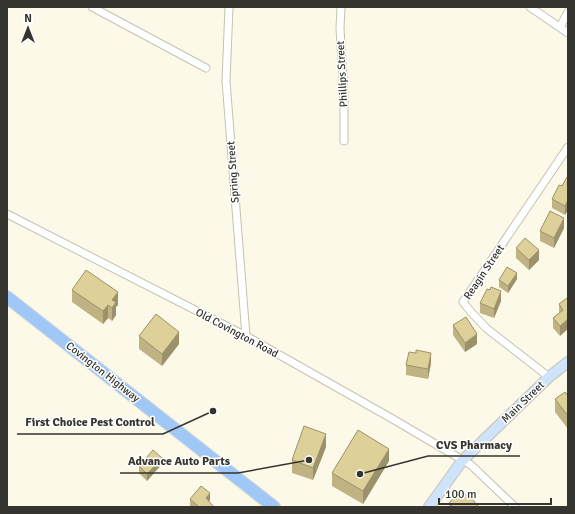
<svg xmlns="http://www.w3.org/2000/svg" width="575" height="514" viewBox="0 0 575 514" font-family="Signika,sans-serif">
  <style>
    .lines { fill: none; stroke-linecap: round; stroke-linejoin: round }
    .minor-casing { stroke: #c6c2b3; stroke-width: 9 }
    .secondary-casing { stroke: #c6c2b3; stroke-width: 12 }
    .primary-casing { stroke: #dbdad9; stroke-width: 14 }
    .minor { stroke: #fff; stroke-width: 7 }
    .secondary { stroke: #cfe4fb; stroke-width: 10 }
    .primary { stroke: #9fc8f7; stroke-width: 12 }
    .wall { fill: #bfb384 }
    .shaded-wall { fill: #9b926b }
    .building { fill: #ded099; stroke: #9b926b }
    .labels { text-anchor: middle; dominant-baseline: central; stroke-width: 3; stroke-linejoin: round; paint-order: stroke }
    .street-label { font-size: 11px; fill: #35342e; stroke: #fff }
    .leader { fill: none; stroke: #35342e; stroke-width: 1.5 }
    .callout-dot { fill: #35342e; stroke: #fff; stroke-width: 1.5 }
    .callout-label { font-size: 12px; text-anchor: middle; font-weight: bold; fill: #35342e; stroke: #fff; stroke-width: 3; stroke-linejoin: round; paint-order: stroke }
  </style>
  <rect width="100%" height="100%" fill="#fdf9e9"/>
  <g class="lines">
    <!-- minor casing -->
    <g class="minor-casing">
      <g id="minor">
        <path d="M92,7L206,68"/>
        <path d="M229,7L226,81L246,336"/>
        <path d="M341,7L340,28L344,96V141"/>
        <path d="M530,7L568,33"/>
        <path d="M560,27L568,12"/>
        <path d="M7,214L246,336L391,418L471,465L515,507"/>
        <path d="M549,377L486,328L471,312L463,302L568,147"/>
      </g>
    </g>
    <!-- secondary casing -->
    <g class="secondary-casing">
      <path id="secondary" d="M429,507L462,461L549,377L568,362"/>
    </g>
    <!-- primary casing -->
    <g class="primary-casing">
      <path id="primary" d="M7,297L274,507"/>
    </g>
    <!-- minor -->
    <use href="#minor" class="minor"/>
    <!-- secondary -->
    <use href="#secondary" class="secondary"/>
    <!-- primary -->
    <use href="#primary" class="primary"/>
  </g>
  <!-- wall -->
  <g class="wall">
    <path d="M568,177V210L565,215L552,208V199Z"/>
    <path d="M564,228L554,248L540,241V231Z"/>
    <path d="M516,248L539,260L529,270L516,258Z"/>
    <path d="M517,279L508,293L499,287V280Z"/>
    <path d="M72,290L118,305L116,307V315L112,321L108,318L103,324L72,302Z"/>
    <path d="M490,290L501,301L494,318L480,313V303Z"/>
    <path d="M568,300L560,336L553,328V318L559,313V304Z"/>
    <path d="M453,325L477,344L465,352L453,335Z"/>
    <path d="M139,336L179,344L162,366L139,349Z"/>
    <path d="M431,363L428,379L406,375V365Z"/>
    <path d="M568,396V429L555,412V399Z"/>
    <path d="M326,447L313,480L292,473V460Z"/>
    <path d="M389,461L363,504L332,486V473Z"/>
    <path d="M162,464L147,481L139,473V466Z"/>
    <path d="M190,499L210,500L208,501L214,507H191L190,506Z"/>
    <path d="M449,503H475L479,507H449Z"/>
  </g>
  <!-- shaded-wall -->
  <g class="shaded-wall">
    <path d="M568,200V210L565,215V206Z"/>
    <path d="M564,218V228L554,248V238Z"/>
    <path d="M539,250V260L529,270V260Z"/>
    <path d="M517,273V279L508,293V286Z"/>
    <path d="M501,291V301L494,318V309Z"/>
    <path d="M118,292V305L116,307V315L112,321V300Z"/>
    <path d="M108,305V318L103,324V311Z"/>
    <path d="M568,319V329L560,336V326Z"/>
    <path d="M179,332V344L162,366V354Z"/>
    <path d="M477,334V344L465,352V343Z"/>
    <path d="M431,353V363L428,379V369Z"/>
    <path d="M326,434V447L313,480V468Z"/>
    <path d="M389,449V461L363,504V491Z"/>
    <path d="M162,458V464L147,481V474Z"/>
    <path d="M210,493V500L206,505V498Z"/>
  </g>
  <!-- building -->
  <g class="building">
    <path d="M567,177H568V200L565,206L552,199L559,185L562,186Z"/>
    <path d="M550,211L564,218L554,238L540,231Z"/>
    <path d="M525,238L539,250L529,260L516,248Z"/>
    <path d="M507,267L517,273L508,286L499,280Z"/>
    <path d="M86,270L118,292L112,300L116,302L112,308L108,305L103,311L72,290Z"/>
    <path d="M491,287L501,291L494,309L480,303L487,289L490,290Z"/>
    <path d="M567,298L568,300V319L560,326L553,318L563,310L559,304Z"/>
    <path d="M156,314L179,332L162,354L139,336Z"/>
    <path d="M466,317L477,334L465,343L453,325Z"/>
    <path d="M416,350L431,353L428,369L406,365L409,352L416,353Z"/>
    <path d="M565,392L568,396V416L555,399Z"/>
    <path d="M304,426L326,434L313,468L292,460Z"/>
    <path d="M358,430L389,449L363,491L332,473Z"/>
    <path d="M153,450L162,458L147,474L139,466Z"/>
    <path d="M201,486L210,493L206,498L214,507H199L190,499Z"/>
    <path d="M460,490L475,502V503L479,507H450L452,506L449,503Z"/>
  </g>
  <g class="labels">
    <!-- street labels -->
    <g class="street-label">
      <text transform="translate(342 74) rotate(-93)">Phillips Street</text>
      <text transform="translate(233 172) rotate(-94)">Spring Street</text>
      <text transform="translate(484 272) rotate(-56)">Reagin Street</text>
      <text transform="translate(237 333) rotate(28)">Old Covington Road</text>
      <text transform="translate(103 372) rotate(38)">Covington Highway</text>
      <text transform="translate(523 402) rotate(-44)">Main Street</text>
    </g>
  </g>
  <!-- callouts -->
  <path class="leader" d="M213 411L163 434H17M360 474L428 456H520M309 460L238 473H120"/>
  <g class="callout-dot">
    <circle cx="213" cy="411" r="4"/>
    <circle cx="360" cy="474" r="4"/>
    <circle cx="309" cy="460" r="4"/>
  </g>
  <g class="callout-label">
    <text x="90" y="426">First Choice Pest Control</text>
    <text x="474" y="449">CVS Pharmacy</text>
    <text x="179" y="465">Advance Auto Parts</text>
  </g>
  <!-- border -->
  <rect width="575" height="514" fill="none" stroke="#35342e" stroke-width="16"/>
  <!-- north arrow -->
  <g transform="translate(28 28)" stroke="#ffffff" stroke-width="3" paint-order="stroke">
  <path d="M0-3L7 15L0 10L-7 15Z" fill="#35342e"/>
  <text y="-6" font-size="11" font-weight="bold" text-anchor="middle" fill="#35342e">N</text>
  </g>
  <!-- scale -->
  <path d="M439 498v6h112v-6" fill="none" stroke="#35342e" stroke-width="2"/>
  <text x="445" y="498" font-size="12" fill="#35342e" stroke="#ffffff" stroke-width="3" paint-order="stroke">100 m</text>
</svg>
